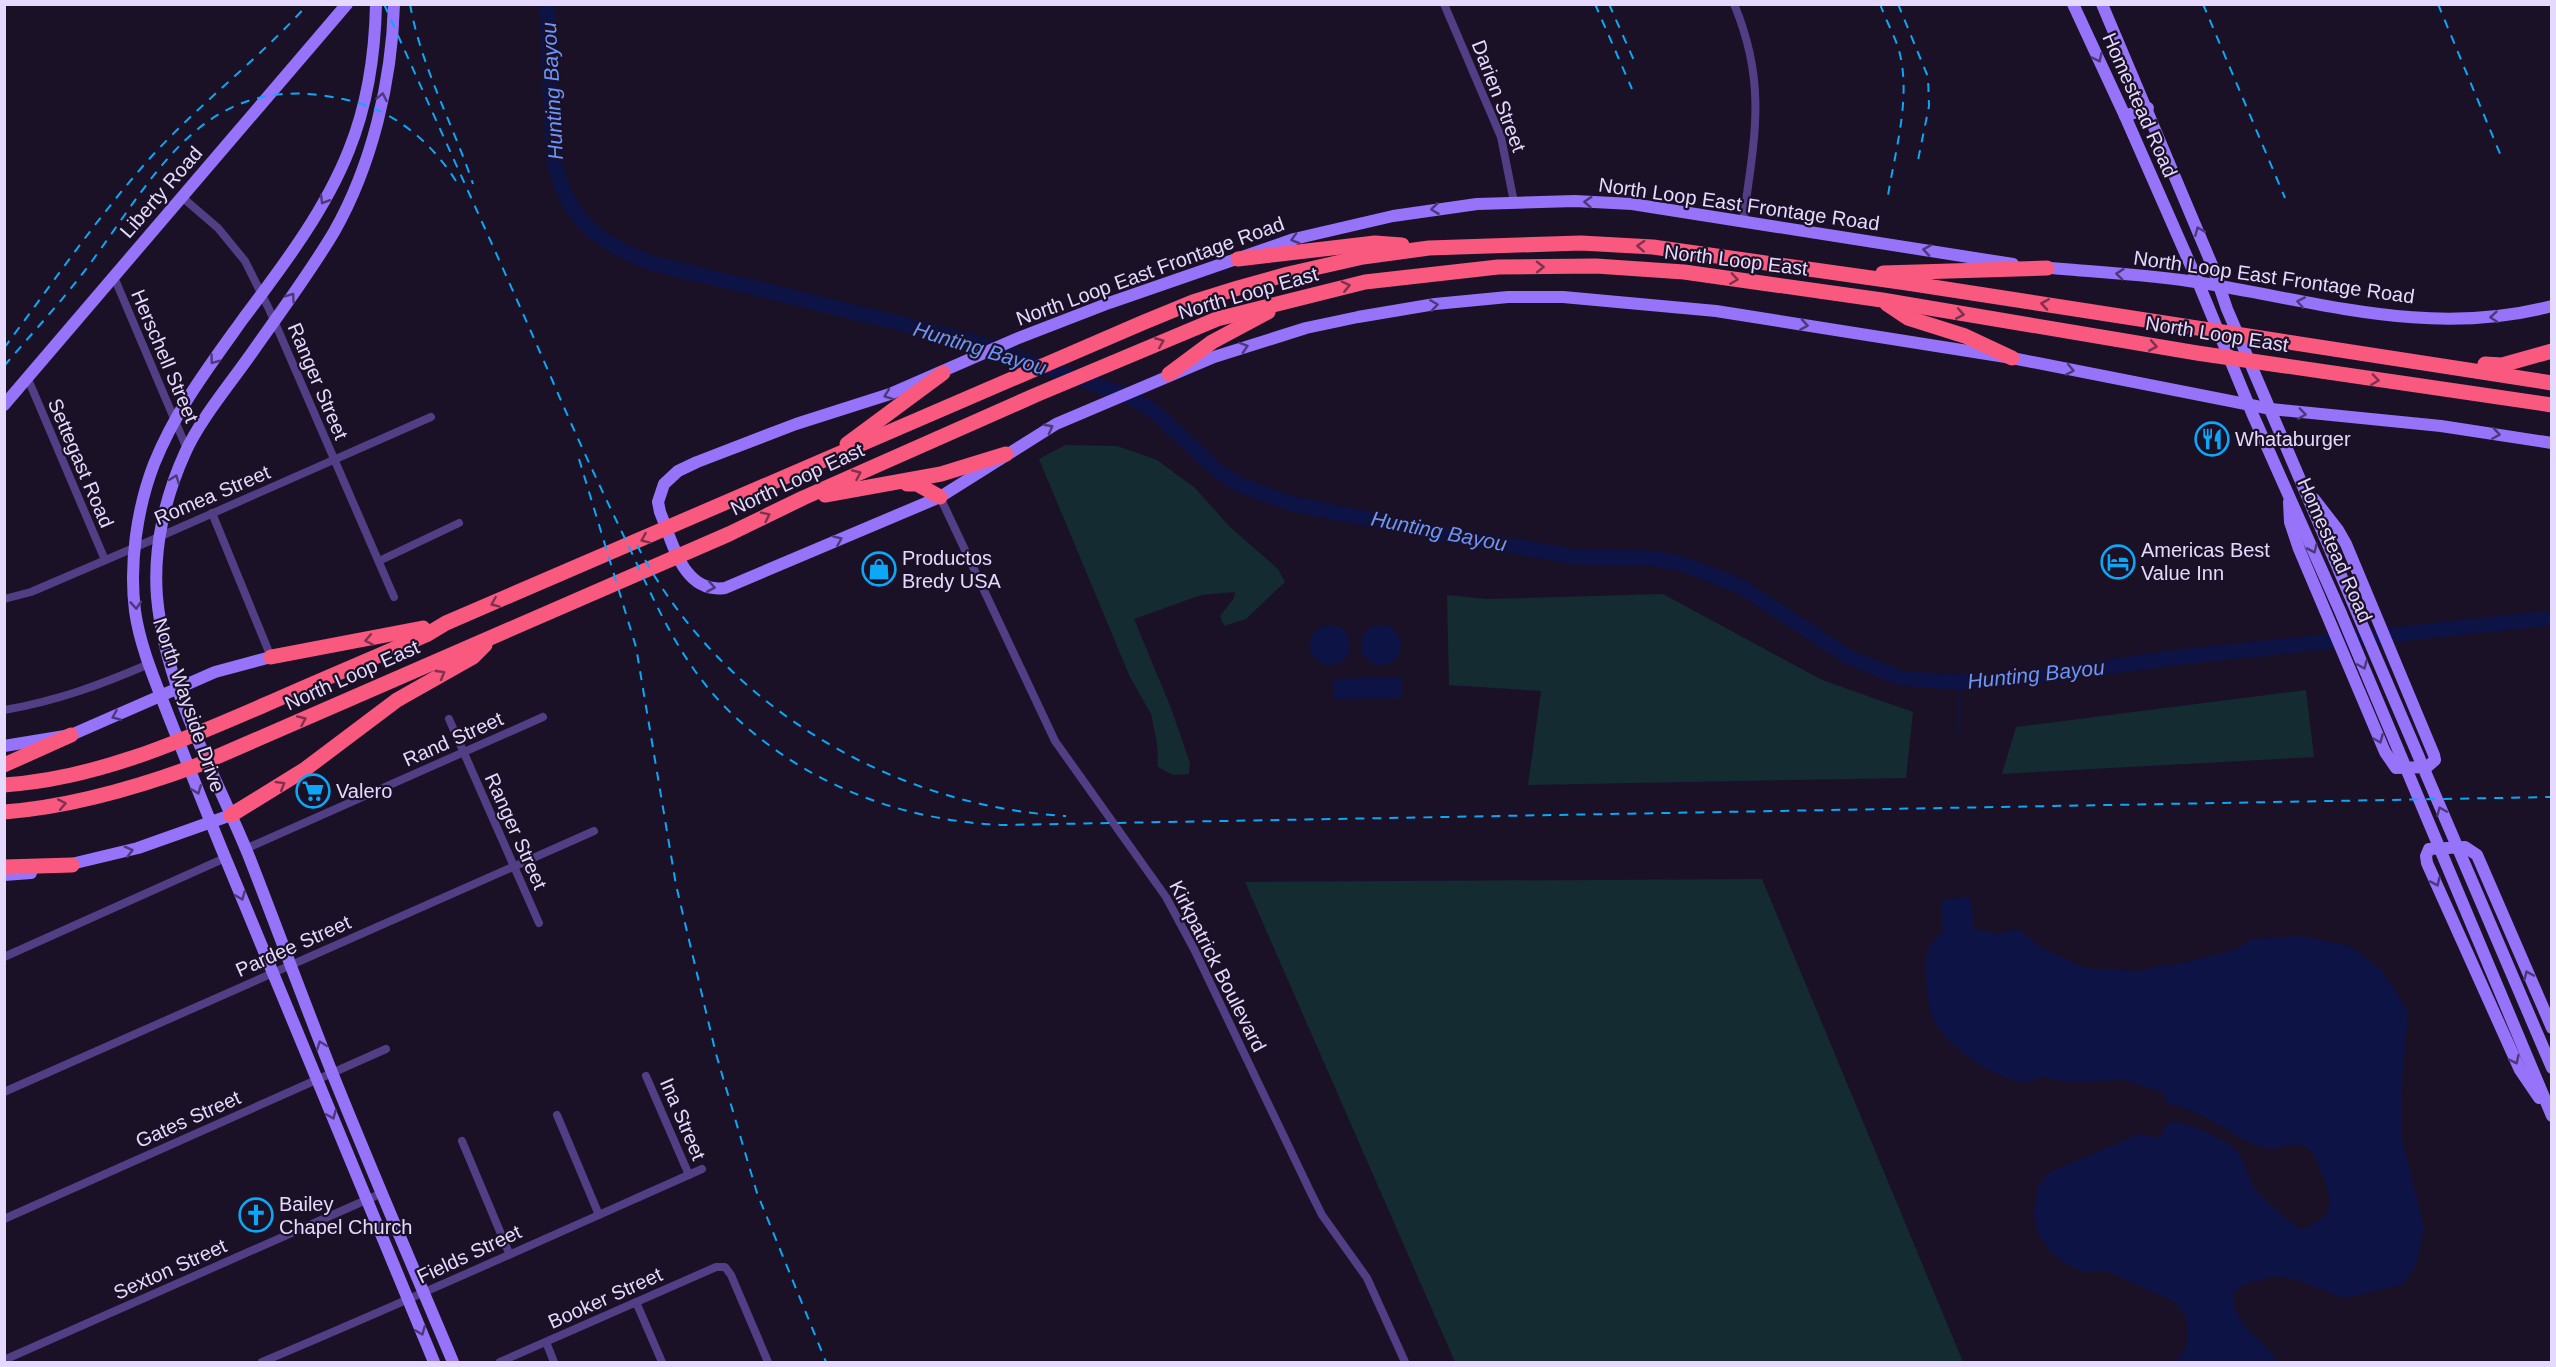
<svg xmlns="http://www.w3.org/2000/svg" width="2556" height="1367" viewBox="0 0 2556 1367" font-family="Helvetica,sans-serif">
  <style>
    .green { fill: #142b31 }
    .water { fill: #0d1445 }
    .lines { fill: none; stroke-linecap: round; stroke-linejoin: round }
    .stream { stroke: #0d1445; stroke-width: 2 }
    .river { stroke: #0d1445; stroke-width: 15 }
    .minor { stroke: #513e85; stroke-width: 8 }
    .secondary { stroke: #9773fa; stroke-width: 12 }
    .motorway { stroke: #f9587f; stroke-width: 15 }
    .rail { stroke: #0ca7f6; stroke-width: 2; stroke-dasharray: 9 8; stroke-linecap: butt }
    .oneway { stroke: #4c387b }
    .oneway2 { stroke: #7e314f }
    .labels { text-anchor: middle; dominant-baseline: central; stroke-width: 4.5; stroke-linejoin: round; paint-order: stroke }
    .street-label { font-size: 20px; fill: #e6d9fe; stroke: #1a1127 }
    .poi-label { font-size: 20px; fill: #e6d9fe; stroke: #1a1127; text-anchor: start }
    .water-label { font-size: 21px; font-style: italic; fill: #6b95fa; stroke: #1a1127 }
  </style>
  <rect width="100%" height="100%" fill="#1a1127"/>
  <!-- green -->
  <g class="green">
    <path d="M1065,445L1117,446L1157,460L1195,488L1230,527L1278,569L1285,582L1246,619L1224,626L1220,616L1234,598L1235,592L1201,595L1134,619L1171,708L1190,763L1189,774L1173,775L1158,767L1157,743L1151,714L1130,677L1039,459Z"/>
    <path d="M1663,594L1822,680L1913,712L1906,778L1528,785L1541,691L1449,685L1447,595L1487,599Z"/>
    <path d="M2306,690L2314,757L2002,774L2016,727Z"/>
    <path d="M1762,879L1963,1362H1455L1245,882Z"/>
  </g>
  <!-- water -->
  <g class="water">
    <circle cx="1381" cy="645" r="20"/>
    <circle cx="1330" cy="645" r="20"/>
    <path d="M1401,677V698L1334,699V679Z"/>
    <path d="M1968,897L1971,900L1974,929L1998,934L2014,929L2023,932L2040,947L2085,968L2144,971L2152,967L2175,965L2234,950L2252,939L2300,936L2350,946L2381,970L2396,991L2408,1013L2401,1093L2402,1140L2424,1227L2416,1264L2404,1284L2344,1298L2294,1279L2273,1276L2245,1284L2233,1293C2233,1327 2262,1335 2278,1362H2175L2185,1350L2188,1335L2186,1316L2175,1302L2104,1270L2087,1272L2070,1266L2050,1251L2039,1236L2034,1215L2038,1186L2050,1172L2140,1134L2157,1138L2163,1134L2165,1125L2174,1121C2193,1126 2216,1134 2232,1147C2246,1159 2246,1172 2253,1187C2254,1191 2296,1228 2300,1229C2307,1230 2311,1224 2316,1222C2340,1212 2327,1186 2320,1170C2317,1162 2314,1152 2306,1147C2293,1140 2279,1151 2266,1148C2245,1144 2227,1128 2209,1119C2196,1112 2180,1107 2166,1102L2164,1093L2125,1080L2068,1082L2041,1077L2034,1079V1082C2003,1086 1945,1047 1933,1018C1927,1002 1924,969 1927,953C1929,945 1938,937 1943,930L1941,900Z"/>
  </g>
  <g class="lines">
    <!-- stream -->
    <path class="stream" d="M1958,682L1959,731"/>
    <!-- river -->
    <path class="river" d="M547,4L553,155C565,217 595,242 652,263L968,340L1133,398L1156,413L1218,471L1238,484L1262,493L1293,504L1427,531L1576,557L1651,558L1680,563L1740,586L1850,658L1901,678L1949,682L2005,680L2182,657L2552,618"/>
    <!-- minor -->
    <g class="minor">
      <path d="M1444,4L1501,137L1514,202"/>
      <path d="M1734,4C1768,85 1754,140 1743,222"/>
      <path d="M183,198L218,228L245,261L269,309L394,597"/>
      <path d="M114,277L187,449"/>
      <path d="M28,379L105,560"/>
      <path d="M940,497L1055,741L1166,897L1195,951L1310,1191L1322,1215L1367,1278L1405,1362"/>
      <path d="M212,513L271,657"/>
      <path d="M379,561L459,523"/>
      <path d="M4,599L31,592L136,547L431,417"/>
      <path d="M4,710C57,701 100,685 149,664"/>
      <path d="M449,719L539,923"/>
      <path d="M245,849L543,717"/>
      <path d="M4,957L225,858"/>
      <path d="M646,1076L689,1175"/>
      <path d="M4,1092L594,831"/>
      <path d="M557,1115L599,1215"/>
      <path d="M462,1141L509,1253"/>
      <path d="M4,1219L386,1049"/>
      <path d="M636,1302L662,1362"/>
      <path d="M546,1342L554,1362"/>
      <path d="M4,1360L382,1193"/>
      <path d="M262,1362C410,1300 556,1234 702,1169"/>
      <path d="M500,1362L716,1267H725L731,1275L768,1362"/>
    </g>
    <!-- secondary -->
    <g class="secondary">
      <path d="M376,4C375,54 368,103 349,150C325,211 282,267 243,319C210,365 175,411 154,464C137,508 129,564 135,611C140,647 156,683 169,717C188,765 207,814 227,862C295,1029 366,1195 434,1362"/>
      <path d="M394,4C392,81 372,165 334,232C309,274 279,314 251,354C230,384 199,421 185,453C165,497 153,548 157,597C165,688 214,771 248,854C277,928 304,1002 333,1075C372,1172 413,1267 453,1362"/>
      <path d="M2073,4L2125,116L2198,282L2252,413L2340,611L2552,1116"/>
      <path d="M2102,4L2212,265L2227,309L2552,1068"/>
      <path d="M2125,116L2148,108"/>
      <path d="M2013,264L1632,204L1575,201L1477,204L1393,216L1294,239L1109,303L1016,339L890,394L796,424L697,462L678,471L664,484L658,502L660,512C673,543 683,594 725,588L940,497L1056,424L1214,357L1306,328L1358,317L1435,304L1508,297H1563L1716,311L2012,358L2271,409L2441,426L2552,443"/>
      <path d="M2039,267C2093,272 2148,274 2202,283C2321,302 2430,338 2552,306"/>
      <path d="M4,405L347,4"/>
      <path d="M2289,502L2290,522L2299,549L2385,752L2396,768L2427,767L2435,760L2434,755L2346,544L2338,530L2314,499"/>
      <path d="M4,746L71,735L215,672L271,657"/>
      <path d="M63,866L138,848L231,815"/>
      <path d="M4,875L31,873"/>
      <path d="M2539,1098L2520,1070L2427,863L2426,856L2429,849L2465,847L2477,855L2552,1028"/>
    </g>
    <!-- motorway -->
    <g class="motorway">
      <path d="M1238,259L1375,243L1402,245"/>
      <path d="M1883,273L2047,268"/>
      <path d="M1887,304L1908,318L1965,336L2012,358"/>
      <path d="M2485,364L2502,365L2552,351"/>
      <path d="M1169,374L1212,342L1268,312"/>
      <path d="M847,444L943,373"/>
      <path d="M907,484H917L940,497"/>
      <path d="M825,495L941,474L1006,454"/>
      <path d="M271,657L423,628"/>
      <path d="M4,765L71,735"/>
      <path d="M4,785C95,779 179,742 262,706C316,682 371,659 426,635L446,623L1142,323L1193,302L1238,288L1288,274L1363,257L1429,248L1581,243L1653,247L1907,283L2552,383"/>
      <path d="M4,812C71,807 136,788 198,765L729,534L803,498L1038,394L1217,319L1365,282L1498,267L1596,266L1684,272L1882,300L2197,353L2552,405"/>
      <path d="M231,815L304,770L397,700L473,657L485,645"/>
      <path d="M4,867L72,865"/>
    </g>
    <!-- rail -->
    <g class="rail">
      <path d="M384,4C439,128 496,251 550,375C575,434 602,491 630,549C657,607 680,661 726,708C800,782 897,820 1001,825L2552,797"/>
      <path d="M410,4C421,67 453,124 473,184"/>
      <path d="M1595,4L1632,89"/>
      <path d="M1609,4L1636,65"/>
      <path d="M1880,4C1885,18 1893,33 1898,47C1913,96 1894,153 1887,202"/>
      <path d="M1898,4L1928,77L1929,106L1917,165"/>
      <path d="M2203,4L2285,198"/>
      <path d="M2438,4L2503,161"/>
      <path d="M4,348C52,284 98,216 151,157C200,103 259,59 308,4"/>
      <path d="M4,366C34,331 65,298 92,261C161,167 208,67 347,100C396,111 434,144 459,186"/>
      <path d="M579,459L636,647L676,885L716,1054L757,1193L826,1362"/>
      <path d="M637,545C719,704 890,806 1066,816"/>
    </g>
  </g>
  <!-- one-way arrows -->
  <defs><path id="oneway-chevron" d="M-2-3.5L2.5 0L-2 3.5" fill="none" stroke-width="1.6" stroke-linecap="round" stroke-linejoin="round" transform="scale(1.5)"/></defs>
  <g class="oneway">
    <use href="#oneway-chevron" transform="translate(2098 58) rotate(65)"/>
    <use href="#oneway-chevron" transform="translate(382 97) rotate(-79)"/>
    <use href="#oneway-chevron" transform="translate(324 200) rotate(121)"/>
    <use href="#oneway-chevron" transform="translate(1588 202) rotate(-176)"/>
    <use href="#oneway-chevron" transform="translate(1435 209) rotate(173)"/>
    <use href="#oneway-chevron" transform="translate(2199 231) rotate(-112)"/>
    <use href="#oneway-chevron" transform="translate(1295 239) rotate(164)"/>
    <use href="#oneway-chevron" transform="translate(1927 250) rotate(-171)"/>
    <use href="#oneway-chevron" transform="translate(2120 274) rotate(-174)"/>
    <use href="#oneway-chevron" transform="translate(291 297) rotate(-55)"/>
    <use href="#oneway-chevron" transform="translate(2301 302) rotate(-169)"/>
    <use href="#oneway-chevron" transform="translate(1434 305) rotate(-8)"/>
    <use href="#oneway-chevron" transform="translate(2494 317) rotate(175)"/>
    <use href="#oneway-chevron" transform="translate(1804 325) rotate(9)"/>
    <use href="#oneway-chevron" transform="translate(1244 347) rotate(-18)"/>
    <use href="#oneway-chevron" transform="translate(214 360) rotate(126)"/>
    <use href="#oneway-chevron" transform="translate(2070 370) rotate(11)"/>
    <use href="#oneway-chevron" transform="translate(888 395) rotate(160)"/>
    <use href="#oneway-chevron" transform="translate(2302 414) rotate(8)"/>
    <use href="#oneway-chevron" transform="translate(1049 428) rotate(-28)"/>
    <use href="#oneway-chevron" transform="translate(2496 434) rotate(9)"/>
    <use href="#oneway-chevron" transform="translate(175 479) rotate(-69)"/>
    <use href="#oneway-chevron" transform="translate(838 540) rotate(-23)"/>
    <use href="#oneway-chevron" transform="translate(2313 549) rotate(66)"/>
    <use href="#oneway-chevron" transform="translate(711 587) rotate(10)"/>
    <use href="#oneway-chevron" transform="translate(136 605) rotate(86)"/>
    <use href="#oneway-chevron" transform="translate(2363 665) rotate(67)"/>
    <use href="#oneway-chevron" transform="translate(116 716) rotate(157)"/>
    <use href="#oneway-chevron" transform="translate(2379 739) rotate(67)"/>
    <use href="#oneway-chevron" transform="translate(197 790) rotate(69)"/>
    <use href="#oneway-chevron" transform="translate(2441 811) rotate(-113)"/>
    <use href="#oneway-chevron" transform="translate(129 851) rotate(-15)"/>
    <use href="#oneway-chevron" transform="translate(2436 882) rotate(66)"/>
    <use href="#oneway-chevron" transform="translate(241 896) rotate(68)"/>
    <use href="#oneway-chevron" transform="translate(2528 975) rotate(-114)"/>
    <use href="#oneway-chevron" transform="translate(321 1045) rotate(-111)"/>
    <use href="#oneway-chevron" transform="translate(2515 1060) rotate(65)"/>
    <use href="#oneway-chevron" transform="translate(332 1115) rotate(68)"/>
    <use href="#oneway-chevron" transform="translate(421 1331) rotate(68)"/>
  </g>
  <g class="oneway2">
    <use href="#oneway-chevron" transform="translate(1641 246) rotate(-177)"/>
    <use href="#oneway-chevron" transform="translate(1540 267) rotate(-1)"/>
    <use href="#oneway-chevron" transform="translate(1734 279) rotate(8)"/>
    <use href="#oneway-chevron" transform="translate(1346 286) rotate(-13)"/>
    <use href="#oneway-chevron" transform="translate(2045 304) rotate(-171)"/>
    <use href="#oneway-chevron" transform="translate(1960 314) rotate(10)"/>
    <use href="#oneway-chevron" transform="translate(1160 342) rotate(-22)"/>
    <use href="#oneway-chevron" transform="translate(2153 346) rotate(10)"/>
    <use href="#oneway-chevron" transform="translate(2375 380) rotate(8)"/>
    <use href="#oneway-chevron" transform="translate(857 474) rotate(-24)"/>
    <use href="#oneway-chevron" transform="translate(766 516) rotate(-26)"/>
    <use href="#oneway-chevron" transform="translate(645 539) rotate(157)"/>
    <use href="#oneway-chevron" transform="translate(495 603) rotate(157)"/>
    <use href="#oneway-chevron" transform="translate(369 640) rotate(169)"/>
    <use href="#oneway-chevron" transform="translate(441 674) rotate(-30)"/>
    <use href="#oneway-chevron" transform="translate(302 720) rotate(-24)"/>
    <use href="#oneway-chevron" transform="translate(281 785) rotate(-31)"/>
    <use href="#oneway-chevron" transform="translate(62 804) rotate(-11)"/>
  </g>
  <!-- icons -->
  <defs>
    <g id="restaurant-ring" transform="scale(1.725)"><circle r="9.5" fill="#1a1127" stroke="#0ca7f6" stroke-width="1.5"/><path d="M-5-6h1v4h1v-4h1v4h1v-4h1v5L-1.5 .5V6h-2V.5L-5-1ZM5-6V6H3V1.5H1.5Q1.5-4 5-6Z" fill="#0ca7f6"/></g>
    <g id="hotel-ring" transform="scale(1.725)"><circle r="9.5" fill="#1a1127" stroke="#0ca7f6" stroke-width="1.5"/><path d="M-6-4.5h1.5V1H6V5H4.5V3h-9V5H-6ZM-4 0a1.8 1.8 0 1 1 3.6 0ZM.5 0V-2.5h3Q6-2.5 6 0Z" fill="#0ca7f6"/></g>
    <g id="shop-ring" transform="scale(1.725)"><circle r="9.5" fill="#1a1127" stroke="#0ca7f6" stroke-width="1.5"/><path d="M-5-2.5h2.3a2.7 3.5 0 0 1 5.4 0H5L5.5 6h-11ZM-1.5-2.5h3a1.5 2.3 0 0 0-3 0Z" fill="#0ca7f6"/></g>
    <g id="supermarket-ring" transform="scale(1.725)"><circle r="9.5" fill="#1a1127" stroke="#0ca7f6" stroke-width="1.5"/><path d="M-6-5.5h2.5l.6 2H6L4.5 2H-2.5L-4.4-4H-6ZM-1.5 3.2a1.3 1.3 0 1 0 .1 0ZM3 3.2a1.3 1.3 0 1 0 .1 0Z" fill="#0ca7f6"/></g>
    <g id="church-ring" transform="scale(1.725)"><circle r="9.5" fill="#1a1127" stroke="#0ca7f6" stroke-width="1.5"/><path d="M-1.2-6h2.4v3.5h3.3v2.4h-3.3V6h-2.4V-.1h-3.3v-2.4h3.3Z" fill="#0ca7f6"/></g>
  </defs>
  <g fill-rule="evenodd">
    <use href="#restaurant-ring" x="2212" y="439"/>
    <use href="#hotel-ring" x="2118" y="562"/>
    <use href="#shop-ring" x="879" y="569"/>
    <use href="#supermarket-ring" x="313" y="791"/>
    <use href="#church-ring" x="256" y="1215"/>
  </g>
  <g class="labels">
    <!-- street labels -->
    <g class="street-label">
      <text transform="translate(1499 96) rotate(69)">Darien Street</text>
      <text transform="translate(2140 105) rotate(66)">Homestead Road</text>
      <text transform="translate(161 192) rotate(-49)">Liberty Road</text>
      <text transform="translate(1739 204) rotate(8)">North Loop East Frontage Road</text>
      <text transform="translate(1736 260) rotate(7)">North Loop East</text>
      <text transform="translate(1150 271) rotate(-20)">North Loop East Frontage Road</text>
      <text transform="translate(2274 277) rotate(8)">North Loop East Frontage Road</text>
      <text transform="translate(1248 293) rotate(-16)">North Loop East</text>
      <text transform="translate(2217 334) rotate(9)">North Loop East</text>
      <text transform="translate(165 356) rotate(67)">Herschell Street</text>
      <text transform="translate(318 381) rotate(67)">Ranger Street</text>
      <text transform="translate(81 463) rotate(67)">Settegast Road</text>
      <text transform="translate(797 479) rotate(-25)">North Loop East</text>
      <text transform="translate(212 495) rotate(-23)">Romea Street</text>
      <text transform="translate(2335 550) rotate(66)">Homestead Road</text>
      <text transform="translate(352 675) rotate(-24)">North Loop East</text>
      <text transform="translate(189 705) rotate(71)">North Wayside Drive</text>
      <text transform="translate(453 739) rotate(-24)">Rand Street</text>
      <text transform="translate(516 831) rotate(66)">Ranger Street</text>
      <text transform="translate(293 946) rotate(-24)">Pardee Street</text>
      <text transform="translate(1218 966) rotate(63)">Kirkpatrick Boulevard</text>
      <text transform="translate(188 1119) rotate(-24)">Gates Street</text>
      <text transform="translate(683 1119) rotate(67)">Ina Street</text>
      <text transform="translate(469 1254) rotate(-25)">Fields Street</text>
      <text transform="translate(170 1269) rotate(-24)">Sexton Street</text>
      <text transform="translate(605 1298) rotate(-24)">Booker Street</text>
    </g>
    <!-- poi labels -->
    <g class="poi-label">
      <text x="2235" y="439">Whataburger</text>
      <text x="2141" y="550">Americas Best<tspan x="2141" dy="23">Value Inn</tspan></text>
      <text x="902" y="558">Productos<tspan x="902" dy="23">Bredy USA</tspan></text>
      <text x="336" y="791">Valero</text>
      <text x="279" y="1204">Bailey<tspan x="279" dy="23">Chapel Church</tspan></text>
    </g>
    <!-- water labels -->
    <g class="water-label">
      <text transform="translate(552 91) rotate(-93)">Hunting Bayou</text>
      <text transform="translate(980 348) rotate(17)">Hunting Bayou</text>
      <text transform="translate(1439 531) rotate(11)">Hunting Bayou</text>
      <text transform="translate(2036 674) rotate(-6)">Hunting Bayou</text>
    </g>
  </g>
  <!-- border -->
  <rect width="2556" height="1367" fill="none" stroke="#e6d9fe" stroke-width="12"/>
</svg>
